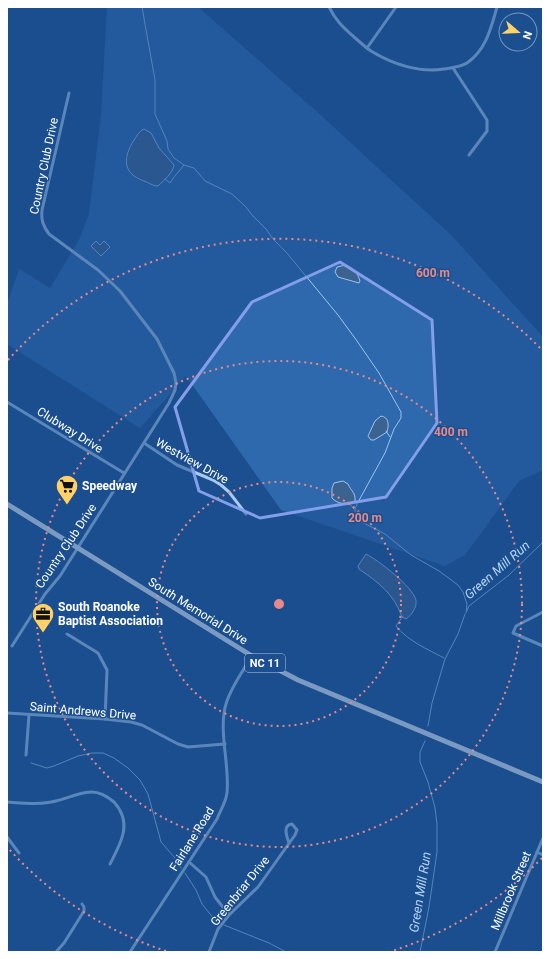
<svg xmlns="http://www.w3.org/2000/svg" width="550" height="959" viewBox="0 0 550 959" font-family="Roboto,sans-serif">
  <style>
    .green { fill: #2e69ad }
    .water { fill: #3c6290; stroke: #9cc4f0 }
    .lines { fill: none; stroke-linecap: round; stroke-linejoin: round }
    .stream { stroke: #9cc4f0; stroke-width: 1 }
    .street { stroke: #a9c9ee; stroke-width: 3 }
    .primary { stroke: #f0f6ff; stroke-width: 5 }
    .marked { fill: none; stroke: #839eea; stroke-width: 3; stroke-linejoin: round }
    .ring { fill: none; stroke: #e88989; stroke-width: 2; stroke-dasharray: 2 4 }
    .labels { text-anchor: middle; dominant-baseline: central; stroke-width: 3; stroke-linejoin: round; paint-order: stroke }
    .shield { fill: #1b4f8f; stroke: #bbcadd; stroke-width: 1 }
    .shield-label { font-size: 11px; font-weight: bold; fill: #fff }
    .street-label { font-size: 12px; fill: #fff; stroke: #1b4f8f }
    .poi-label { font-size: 12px; font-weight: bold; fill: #fff; stroke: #1b4f8f; text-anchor: start }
    .water-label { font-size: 13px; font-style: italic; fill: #b5d3f5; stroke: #1b4f8f }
    .centre { fill: #e88989; stroke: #1b4f8f; stroke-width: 2 }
    .ring-label { font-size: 12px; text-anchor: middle; font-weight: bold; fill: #e88989; stroke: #1b4f8f; stroke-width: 3; stroke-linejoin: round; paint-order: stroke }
  </style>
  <rect width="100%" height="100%" fill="#1b4f8f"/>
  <!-- green -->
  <path class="green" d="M107,7H198L315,110L451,235L543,337V470L519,481L465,555L445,566L281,510L186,376L140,428L7,344V304L19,269L50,288L79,240L89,214L101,116Z"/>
  <!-- water -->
  <g class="water">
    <path d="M144,129L151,133L159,148L174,165C173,173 164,180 158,186C152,186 150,183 144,181C122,173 123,158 134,140C137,136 139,131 144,129Z"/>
    <path d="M96,241L100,245L104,241L110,247L101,256L91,246Z"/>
    <path d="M346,265C354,268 357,272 360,281L359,283L338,277L335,272L337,267Z"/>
    <path d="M381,416C389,417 389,425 387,432L374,440H371L368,436L375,421Z"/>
    <path d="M343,481L348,484C351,491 356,493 355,501C349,506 337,504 332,498V488L334,483Z"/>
    <path d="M366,554C378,560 413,587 416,600C417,607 412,615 406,619L402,617C394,594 378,582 359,569L358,566Z"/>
  </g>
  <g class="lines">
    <!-- stream -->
    <g class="stream">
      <path d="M142,7L155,80V114L167,141L168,149L174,158L184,165L194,168L205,181L232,194L246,207L252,215L266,229L273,239L286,252L338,315L357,341L379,373L401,412V418L394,429L385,453L357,504L355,509L356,519L385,534L411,555L439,571L458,585L463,592L467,604L466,613"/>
      <path d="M165,179L170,183C174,176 179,172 184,165"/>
      <path d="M386,431L390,437"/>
      <path d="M350,504L354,509"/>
      <path d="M467,611L469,606L509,575L543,542"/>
      <path d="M403,616L396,626C408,641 427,649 444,658"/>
      <path d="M428,726L432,703L445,659L458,634L465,614"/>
      <path d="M31,763L47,768L54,766L78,756L92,753H103L114,758L128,768L140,780L148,794L161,842L175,858L181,868"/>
      <path d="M185,873L196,890L202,904L214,919L219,922"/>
      <path d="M224,925L269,943L286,952"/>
      <path d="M420,952L429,907L437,852V824L435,808L428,782L420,762V752L425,741"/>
    </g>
    <!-- street -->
    <g class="street">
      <path d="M329,7C336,21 343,27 354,37C360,42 365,47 371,51C392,64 419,73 444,69C451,68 461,67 467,63C486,50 491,28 497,7"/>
      <path d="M367,48L396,7"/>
      <path d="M453,68L487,120V131L469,155"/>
      <path d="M7,402L124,473"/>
      <path d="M144,443L177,465L213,480L221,485L229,492L246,514"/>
      <path d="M543,612L516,626L513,633L543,646"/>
      <path d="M67,634L98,653L107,670L105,719"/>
      <path d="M12,646L45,594L60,576L169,403L175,390L176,383L174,373L157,339L120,291L98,270L49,234C43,226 41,220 42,210L69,93"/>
      <path d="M7,713L105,719L131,722L142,725L178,744L188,747L225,744"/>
      <path d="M26,755L29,715"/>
      <path d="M7,802C23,803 40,805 56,801C68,798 80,792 92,792C100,792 108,797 114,802C133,823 121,843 110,864"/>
      <path d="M7,837L19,853"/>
      <path d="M537,852L543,855"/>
      <path d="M189,862L206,877L215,897L229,915"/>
      <path d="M56,952L64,943L84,911V907L82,904"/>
      <path d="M130,952L217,819C220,811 226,802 227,793C230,766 218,730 226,704C231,687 243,671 252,656"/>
      <path d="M209,952L218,929L229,915L258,887L295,835L297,830L292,824C282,825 287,837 289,843"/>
      <path d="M495,952L543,838"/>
    </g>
    <!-- primary -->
    <path class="primary" d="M7,504L252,656L298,680L543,782"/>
  </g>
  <!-- marked area -->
  <path d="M0 0H550V959H0ZM340,262L432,320L437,423L386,497L260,518L199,491L175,407L252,302Z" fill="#1b4f8f" fill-opacity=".55" fill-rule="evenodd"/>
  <path class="marked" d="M340,262L432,320L437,423L386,497L260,518L199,491L175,407L252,302Z"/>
  <!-- distance rings -->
  <g class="ring">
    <circle cx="279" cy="604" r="122"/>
    <circle cx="279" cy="604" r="243"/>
    <path d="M542 858A365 365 0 0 1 392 951M166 951A365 365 0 0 1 8 848M8 360A365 365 0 0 1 542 350"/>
  </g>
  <!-- icons -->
  <defs>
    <g id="supermarket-pin" transform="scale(1.15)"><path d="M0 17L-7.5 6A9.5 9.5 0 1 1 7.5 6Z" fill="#ffd166" stroke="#1b4f8f"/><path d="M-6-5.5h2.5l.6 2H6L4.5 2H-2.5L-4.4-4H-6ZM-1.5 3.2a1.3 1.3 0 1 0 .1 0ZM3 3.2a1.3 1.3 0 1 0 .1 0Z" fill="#111"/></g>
    <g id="office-pin" transform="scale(1.15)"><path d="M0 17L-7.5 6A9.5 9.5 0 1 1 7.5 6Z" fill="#ffd166" stroke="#1b4f8f"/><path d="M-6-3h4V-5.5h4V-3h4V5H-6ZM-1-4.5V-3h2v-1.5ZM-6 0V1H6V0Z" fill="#111"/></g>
  </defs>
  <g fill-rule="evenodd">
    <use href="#supermarket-pin" x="67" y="486"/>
    <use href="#office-pin" x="43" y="614"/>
  </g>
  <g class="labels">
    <!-- shield labels -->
    <rect class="shield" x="245" y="654" width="40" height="18" rx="3"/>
    <g class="shield-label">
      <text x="265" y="663">NC 11</text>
    </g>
    <!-- street labels -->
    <g class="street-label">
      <text transform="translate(44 166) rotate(-78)">Country Club Drive</text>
      <text transform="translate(70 430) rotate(32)">Clubway Drive</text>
      <text transform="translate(192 461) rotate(29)">Westview Drive</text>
      <text transform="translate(66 546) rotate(-56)">Country Club Drive</text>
      <text transform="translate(198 611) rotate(32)">South Memorial Drive</text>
      <text transform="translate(83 711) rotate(5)">Saint Andrews Drive</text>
      <text transform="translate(192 839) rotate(-58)">Fairlane Road</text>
      <text transform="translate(240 891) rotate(-51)">Greenbriar Drive</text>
      <text transform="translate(511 891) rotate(-67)">Millbrook Street</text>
    </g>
    <!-- poi labels -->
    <g class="poi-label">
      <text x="82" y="486">Speedway</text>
      <text x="58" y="607">South Roanoke<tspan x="58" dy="14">Baptist Association</tspan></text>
    </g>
    <!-- water labels -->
    <g class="water-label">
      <text transform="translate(497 570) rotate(-41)">Green Mill Run</text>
      <text transform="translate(420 892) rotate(-81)">Green Mill Run</text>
    </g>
  </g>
  <circle cx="279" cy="604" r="6" class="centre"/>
  <g class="ring-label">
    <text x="433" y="277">600 m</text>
    <text x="451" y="436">400 m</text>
    <text x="365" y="522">200 m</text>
  </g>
  <!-- border -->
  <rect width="550" height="959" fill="none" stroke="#ffffff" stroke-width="16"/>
  <!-- north arrow -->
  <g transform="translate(518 32) rotate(109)"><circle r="19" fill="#1b4f8f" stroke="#7695bc"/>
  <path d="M0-3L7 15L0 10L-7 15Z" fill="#ffd166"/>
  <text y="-6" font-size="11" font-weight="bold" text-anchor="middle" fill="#ffffff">N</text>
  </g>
</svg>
